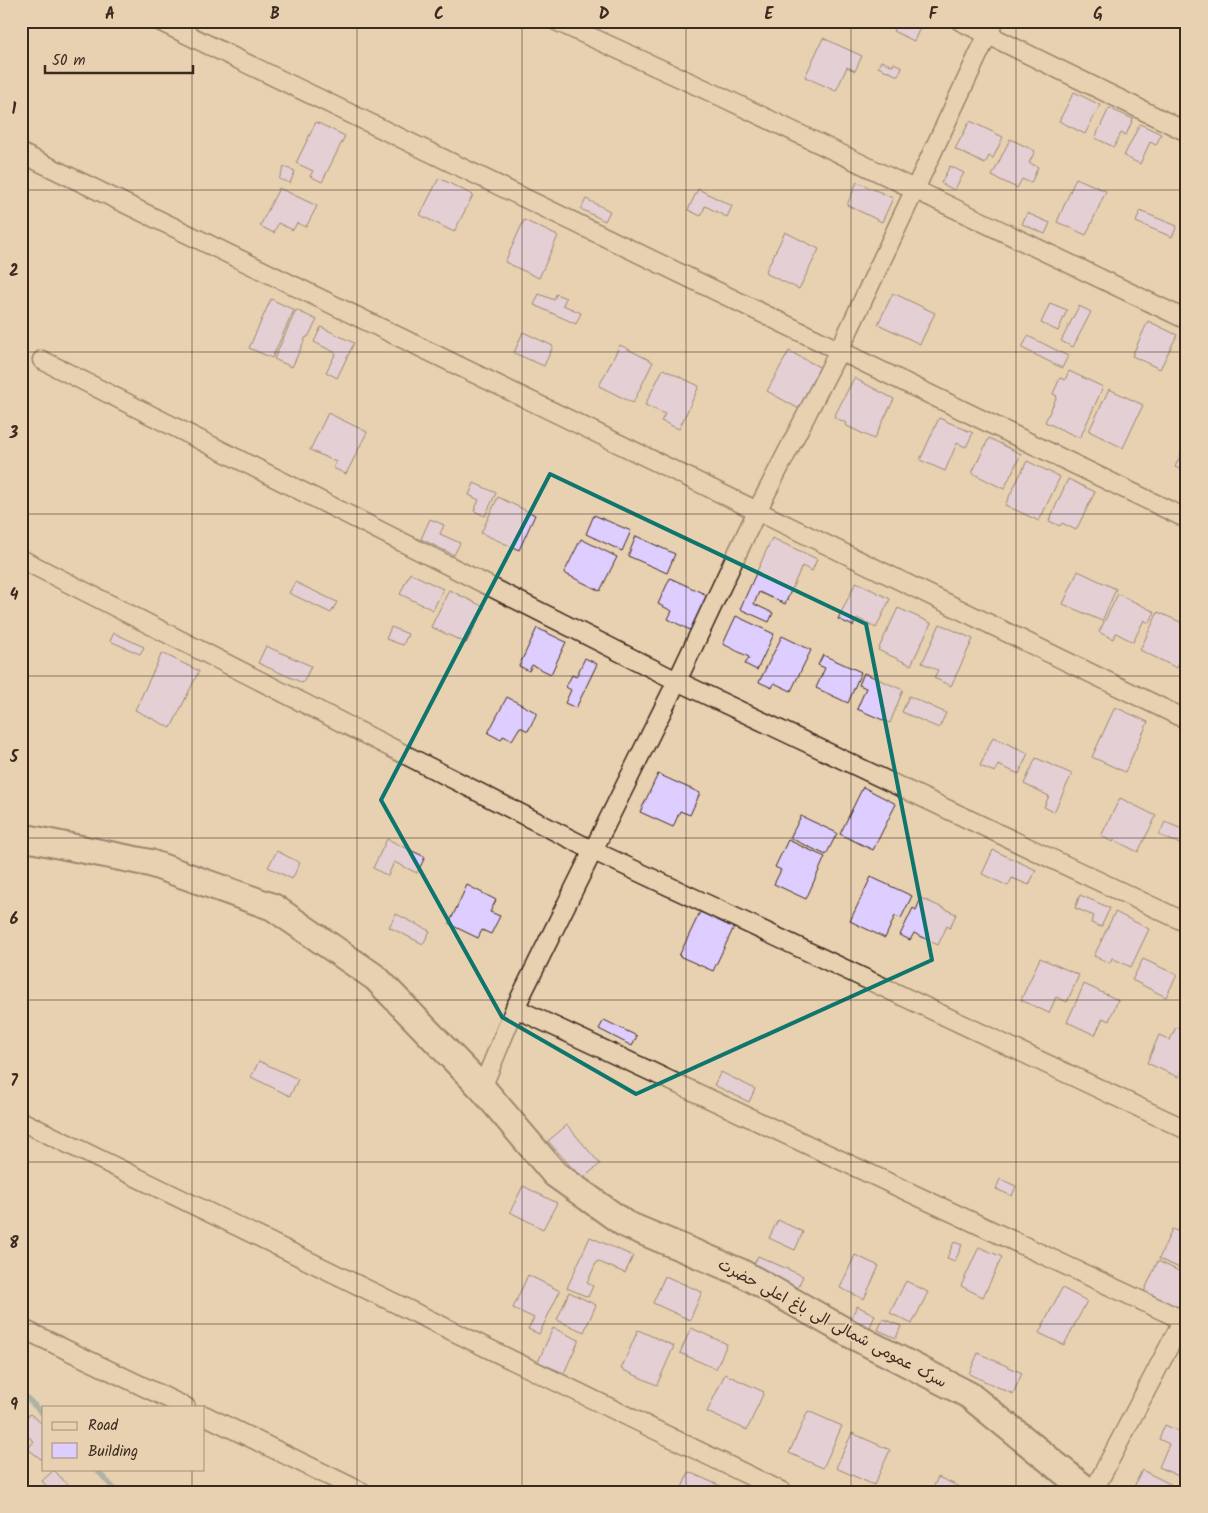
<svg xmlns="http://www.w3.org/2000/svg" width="1208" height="1513" viewBox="0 0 1208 1513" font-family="Kalam,'Playpen Sans Arabic',sans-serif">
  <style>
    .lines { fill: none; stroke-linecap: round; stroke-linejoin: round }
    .stream { stroke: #6c8f9a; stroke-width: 5.5 }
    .building { fill: #decdff; stroke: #3b2a1e }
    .street-casing { stroke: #3b2a1e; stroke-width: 21 }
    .secondary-casing { stroke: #3b2a1e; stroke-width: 30 }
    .street { stroke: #e8d1b1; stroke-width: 18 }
    .secondary { stroke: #e8d1b1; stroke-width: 26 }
    .marked { fill: none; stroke: #0f766e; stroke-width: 4; stroke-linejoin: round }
    .grid { fill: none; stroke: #3b2a1e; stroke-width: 1; stroke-opacity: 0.55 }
    .labels { text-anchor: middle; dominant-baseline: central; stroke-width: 4; stroke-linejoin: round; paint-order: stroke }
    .street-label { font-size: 15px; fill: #3b2a1e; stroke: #e8d1b1 }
    .neatline { fill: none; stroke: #3b2a1e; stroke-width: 2 }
    .grid-label { font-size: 16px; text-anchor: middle; font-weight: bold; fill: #3b2a1e }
  </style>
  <rect width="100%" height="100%" fill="#e8d1b1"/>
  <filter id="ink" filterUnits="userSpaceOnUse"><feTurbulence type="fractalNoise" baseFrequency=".02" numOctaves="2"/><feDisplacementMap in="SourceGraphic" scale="10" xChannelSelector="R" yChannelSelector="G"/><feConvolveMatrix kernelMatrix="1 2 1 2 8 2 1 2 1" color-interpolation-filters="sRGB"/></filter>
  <g filter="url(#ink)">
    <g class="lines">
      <!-- stream -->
      <g class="stream">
        <path d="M21,1392L44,1415"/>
        <path d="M96,1469L117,1492"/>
      </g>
    </g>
    <!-- building -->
    <g class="building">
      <path d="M898,21H923L914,41L893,31Z"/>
      <path d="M823,38L862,56L855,71L847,67L836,91L805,77Z"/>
      <path d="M881,61L893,66L894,63L902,67L898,76L878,67Z"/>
      <path d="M1074,92L1100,105L1085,134L1059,121Z"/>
      <path d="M1109,108L1133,119L1126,135L1121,133L1114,147L1095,138Z"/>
      <path d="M970,121L1003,137L993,158L989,156L985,164L955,149Z"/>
      <path d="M316,122L345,136L322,182L310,176L313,171L296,163Z"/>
      <path d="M1140,124L1161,134L1156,145L1150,142L1140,164L1124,156Z"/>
      <path d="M1010,139L1035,151L1029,163L1038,167L1031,183L1022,179L1017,188L992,176Z"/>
      <path d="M950,166L964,173L954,190L941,183Z"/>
      <path d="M284,167L295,171L290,183L279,179Z"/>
      <path d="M439,178L473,195L454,232L420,215Z"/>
      <path d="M1076,178L1106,191L1086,235L1057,222Z"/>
      <path d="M857,182L893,198L882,222L847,205Z"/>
      <path d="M279,188L317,206L306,227L297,223L293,230L278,223L274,233L260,226Z"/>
      <path d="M698,189L732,206L727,217L705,206L701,216L688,210Z"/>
      <path d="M586,199L610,211L605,221L581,209Z"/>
      <path d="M1140,211L1177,226L1172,237L1136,222Z"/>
      <path d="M1027,213L1050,223L1045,234L1022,224Z"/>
      <path d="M524,220L558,236L539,278L505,262Z"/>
      <path d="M785,232L819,249L799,289L765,273Z"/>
      <path d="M893,293L935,313L920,344L878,324Z"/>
      <path d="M539,294L554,300L556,294L566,298L563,305L581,313L576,324L534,305Z"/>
      <path d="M271,299L294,310L272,358L249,348Z"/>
      <path d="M1050,303L1067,310L1058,331L1041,323Z"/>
      <path d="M1079,306L1091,312L1073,347L1061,341Z"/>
      <path d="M296,310L317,320L308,337H306L292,367L274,359Z"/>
      <path d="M1148,321L1177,335L1160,369L1132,356Z"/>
      <path d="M321,327L354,343L337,378L326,372L336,353L314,342Z"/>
      <path d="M523,332L553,346L544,366L514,353Z"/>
      <path d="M1028,336L1068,356L1062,368L1022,348Z"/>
      <path d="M620,345L653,362L633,403L599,386Z"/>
      <path d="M789,351L823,369L801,410L767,391Z"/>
      <path d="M663,369L699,386L679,429L661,421L665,414L645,405Z"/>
      <path d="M1069,371L1103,387L1080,438L1045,422L1057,396L1053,394L1060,378L1065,380Z"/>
      <path d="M854,378L894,399L874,439L845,425L846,423L834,417Z"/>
      <path d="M1109,389L1143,405L1123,448L1089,431Z"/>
      <path d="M328,413L367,432L346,474L333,468L336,462L310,450Z"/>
      <path d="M939,418L973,433L966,447L957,443L945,471L920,460Z"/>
      <path d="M989,438L1021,454L1004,489L972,473Z"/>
      <path d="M1187,441V472L1175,467Z"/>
      <path d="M1027,461L1060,477L1039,521L1005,505Z"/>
      <path d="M1068,479L1095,492L1076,530L1062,523L1060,526L1049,521Z"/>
      <path d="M474,483L496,493L485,516L474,511L479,500L469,495Z"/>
      <path d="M498,497L535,515L519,550L481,533Z"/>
      <path d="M594,515L631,531L622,551L586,534Z"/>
      <path d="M430,519L444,525L440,534L460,543L454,555L421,539Z"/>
      <path d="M636,536L675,554L667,573L628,556Z"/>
      <path d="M772,538L817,559L812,571L802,566L785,604L759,592L754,604L773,613L769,622L740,609Z"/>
      <path d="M581,539L617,557L600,591L564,573Z"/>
      <path d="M1078,571L1116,589L1102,621L1063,604Z"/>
      <path d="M410,573L443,589L433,610L400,594Z"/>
      <path d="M670,578L709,596L692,631L668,619L672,611L658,604Z"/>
      <path d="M295,582L337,602L331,613L289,593Z"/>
      <path d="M856,582L890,599L876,628L857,618L853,626L838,619Z"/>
      <path d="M449,590L484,607L466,643L431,627Z"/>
      <path d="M1118,594L1155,612L1149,623L1144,620L1133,642L1116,633L1113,639L1099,632Z"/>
      <path d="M898,608L931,623L911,665L878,650Z"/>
      <path d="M1158,612L1187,625V646L1177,668L1140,650Z"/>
      <path d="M736,616L774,634L757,670L745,664L749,657L723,644Z"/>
      <path d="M940,624L973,639L951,686L934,678L938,670L922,663Z"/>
      <path d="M391,627L408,634L403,645L386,639Z"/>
      <path d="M537,628L566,642L551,674L532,665L529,671L519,666Z"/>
      <path d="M114,633L144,647L140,654L110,641Z"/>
      <path d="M782,636L811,650L791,691L774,683L772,688L759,682Z"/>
      <path d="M266,646L311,666L303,683L258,663Z"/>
      <path d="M162,653L199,671L171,728L135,710Z"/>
      <path d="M823,655L861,672L848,703L816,688L825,668L818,665Z"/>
      <path d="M585,658L597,664L576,708L565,703L571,690L566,687L572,675L576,677Z"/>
      <path d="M864,673L903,690L890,723L857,709L866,688L859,685Z"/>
      <path d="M909,696L946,713L939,728L902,712Z"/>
      <path d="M507,697L537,713L528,731L520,727L512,740L503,736L501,740L488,733Z"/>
      <path d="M1115,707L1148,722L1125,772L1092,757Z"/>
      <path d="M993,737L1028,753L1019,774L998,765L995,772L980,766Z"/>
      <path d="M1036,758L1072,774L1054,812L1044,807L1049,796L1024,784Z"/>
      <path d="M658,774L700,793L690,815L680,811L673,827L640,812Z"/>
      <path d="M863,787L896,804L873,850L840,834Z"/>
      <path d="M1120,798L1156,816L1138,852L1114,840L1113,842L1101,836Z"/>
      <path d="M801,816L837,833L826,855L790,838Z"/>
      <path d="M1165,822L1187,831V847L1159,835Z"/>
      <path d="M387,839L425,857L417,873L394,862L388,876L373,868Z"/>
      <path d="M788,840L825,857L806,899L774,884L781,870L775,867Z"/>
      <path d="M993,850L1036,870L1029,885L1012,878L1008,886L982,874Z"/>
      <path d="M277,851L300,863L292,879L268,867Z"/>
      <path d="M871,877L912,896L901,918L895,916L885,938L850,921Z"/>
      <path d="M467,885L496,900L490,912L500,916L491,934L482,930L478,938L449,924Z"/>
      <path d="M1080,895L1110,908L1101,927L1091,923L1094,916L1075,908Z"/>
      <path d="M921,898L956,914L950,928L947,926L938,945L914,933L910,940L900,935L913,908L916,910Z"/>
      <path d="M700,912L734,927L713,971L679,956Z"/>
      <path d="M1115,912L1149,929L1131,967L1112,958L1110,963L1094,956Z"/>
      <path d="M396,914L430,931L423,944L389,927Z"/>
      <path d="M1040,958L1079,975L1067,1002L1056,997L1049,1013L1021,1000Z"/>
      <path d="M1143,959L1177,975L1166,997L1132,980Z"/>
      <path d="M1084,984L1118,1000L1109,1021L1103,1018L1095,1035L1067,1022Z"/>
      <path d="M604,1020L637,1036L632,1046L599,1029Z"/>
      <path d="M1176,1027L1187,1031V1057L1178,1077L1147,1063L1159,1035L1170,1040Z"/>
      <path d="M259,1061L298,1079L290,1096L251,1077Z"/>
      <path d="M721,1072L755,1089L749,1102L714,1085Z"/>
      <path d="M567,1125L600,1164L582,1179L548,1141Z"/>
      <path d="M1000,1179L1016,1186L1012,1196L996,1189Z"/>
      <path d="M523,1186L557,1203L543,1229L510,1212Z"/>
      <path d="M778,1220L803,1232L795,1250L769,1238Z"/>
      <path d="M1172,1229L1185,1234L1183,1239L1187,1241V1271L1159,1259Z"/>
      <path d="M590,1237L633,1256L625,1273L597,1261L587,1283L593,1286L588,1297L567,1288Z"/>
      <path d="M954,1242L962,1245L955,1261L947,1258Z"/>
      <path d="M979,1247L1002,1257L983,1297L961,1286Z"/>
      <path d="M855,1255L879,1266L864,1299L840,1288Z"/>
      <path d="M758,1256L803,1276L797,1289L752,1269Z"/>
      <path d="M1158,1261L1187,1275V1296L1180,1309L1144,1292Z"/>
      <path d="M528,1275L560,1291L539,1334L528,1329L534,1318L513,1308Z"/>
      <path d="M665,1276L702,1292L690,1320L653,1303Z"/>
      <path d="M906,1281L928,1292L912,1324L890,1313Z"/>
      <path d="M1062,1288L1087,1301L1064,1345L1039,1333Z"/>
      <path d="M569,1292L596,1305L584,1332L557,1320Z"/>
      <path d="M857,1306L875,1315L870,1327L851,1318Z"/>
      <path d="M883,1319L901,1326L896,1338L878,1330Z"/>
      <path d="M553,1328L579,1340L564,1373L538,1362Z"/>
      <path d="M691,1328L727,1344L716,1369L680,1353Z"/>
      <path d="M638,1330L674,1346L657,1385L621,1369Z"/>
      <path d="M978,1353L1022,1373L1013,1394L969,1374Z"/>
      <path d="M725,1374L764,1392L747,1430L707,1412Z"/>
      <path d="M808,1411L842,1426L823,1468L789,1453Z"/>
      <path d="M30,1414L44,1425V1456L41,1459L28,1449L34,1441L21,1432V1424Z"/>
      <path d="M1165,1425L1187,1435V1480L1159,1467L1169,1444L1159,1439Z"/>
      <path d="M852,1433L890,1450L874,1485L836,1468Z"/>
      <path d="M54,1470L74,1492H52L42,1481Z"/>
      <path d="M1142,1470L1186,1492H1139L1133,1489Z"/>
      <path d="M689,1472L725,1488L723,1492H680Z"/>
      <path d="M938,1477L969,1491V1492H931Z"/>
    </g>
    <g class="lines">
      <!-- street casing -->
      <g class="street-casing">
        <g id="street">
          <path d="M159,21L1187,519"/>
          <path d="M556,21L724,98L1187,320"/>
          <path d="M960,21L1187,132"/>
          <path d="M21,153L1187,720"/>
          <path d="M42,360L677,681L1187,923"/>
          <path d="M21,559L594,851L1187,1130"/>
          <path d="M515,1008L1187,1322"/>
          <path d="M482,1088L515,1008L677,681L757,511L839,351L994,21"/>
          <path d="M21,1121L783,1492"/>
          <path d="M21,1328L186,1407"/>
          <path d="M204,1415L362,1492"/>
          <path d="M1093,1492L1187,1312"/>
        </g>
      </g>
      <!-- secondary casing -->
      <g class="secondary-casing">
        <path id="secondary" d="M21,837L150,863L273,907L376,978L482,1088L555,1174L625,1224L740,1272L852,1335L969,1395L1089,1492"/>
      </g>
      <!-- street -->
      <use href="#street" class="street"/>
      <!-- secondary -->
      <use href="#secondary" class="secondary"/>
    </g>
  </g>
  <!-- marked area -->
  <path d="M0 0H1208V1513H0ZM550,474L866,624L932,960L636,1094L502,1017L381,800Z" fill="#e8d1b1" fill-opacity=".55" fill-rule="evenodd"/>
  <path class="marked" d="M550,474L866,624L932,960L636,1094L502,1017L381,800Z"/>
  <!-- grid -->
  <path class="grid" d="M192,21V1407M357,21V1492M522,21V1492M686,21V1492M851,21V1492M1016,21V1492M21,190H1187M21,352H1187M21,514H1187M21,676H1187M21,838H1187M21,1000H1187M21,1162H1187M21,1324H1187M192,1469V1492"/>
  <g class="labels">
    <!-- street labels -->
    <g class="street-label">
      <text transform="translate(832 1324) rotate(28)">سرک عمومی شمالی الی باغ اعلی حضرت</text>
    </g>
  </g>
  <!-- margin -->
  <rect width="1208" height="1513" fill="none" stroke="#e8d1b1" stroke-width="55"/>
  <!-- legend -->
  <rect x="42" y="1406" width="162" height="65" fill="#e8d1b1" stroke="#a38e76"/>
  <rect x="52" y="1422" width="25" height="8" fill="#e8d1b1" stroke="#a38e76"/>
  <text x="88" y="1430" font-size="15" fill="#3b2a1e">Road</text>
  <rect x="52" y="1443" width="25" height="15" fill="#decdff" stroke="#a38e76"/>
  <text x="88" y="1456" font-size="15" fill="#3b2a1e">Building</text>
  <!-- scale -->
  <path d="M45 65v8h148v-8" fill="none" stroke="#3b2a1e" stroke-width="2.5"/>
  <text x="52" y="65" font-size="15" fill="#3b2a1e" stroke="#e8d1b1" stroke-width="4" paint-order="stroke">50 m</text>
  <rect x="28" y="28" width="1152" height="1458" class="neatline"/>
  <g class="grid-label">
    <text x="110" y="19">A</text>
    <text x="275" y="19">B</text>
    <text x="439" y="19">C</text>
    <text x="604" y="19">D</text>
    <text x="769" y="19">E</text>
    <text x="933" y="19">F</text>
    <text x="1098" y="19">G</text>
    <text x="14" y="114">1</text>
    <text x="14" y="276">2</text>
    <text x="14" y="438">3</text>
    <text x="14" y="600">4</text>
    <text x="14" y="762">5</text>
    <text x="14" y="924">6</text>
    <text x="14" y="1086">7</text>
    <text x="14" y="1248">8</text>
    <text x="14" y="1410">9</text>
  </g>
</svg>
